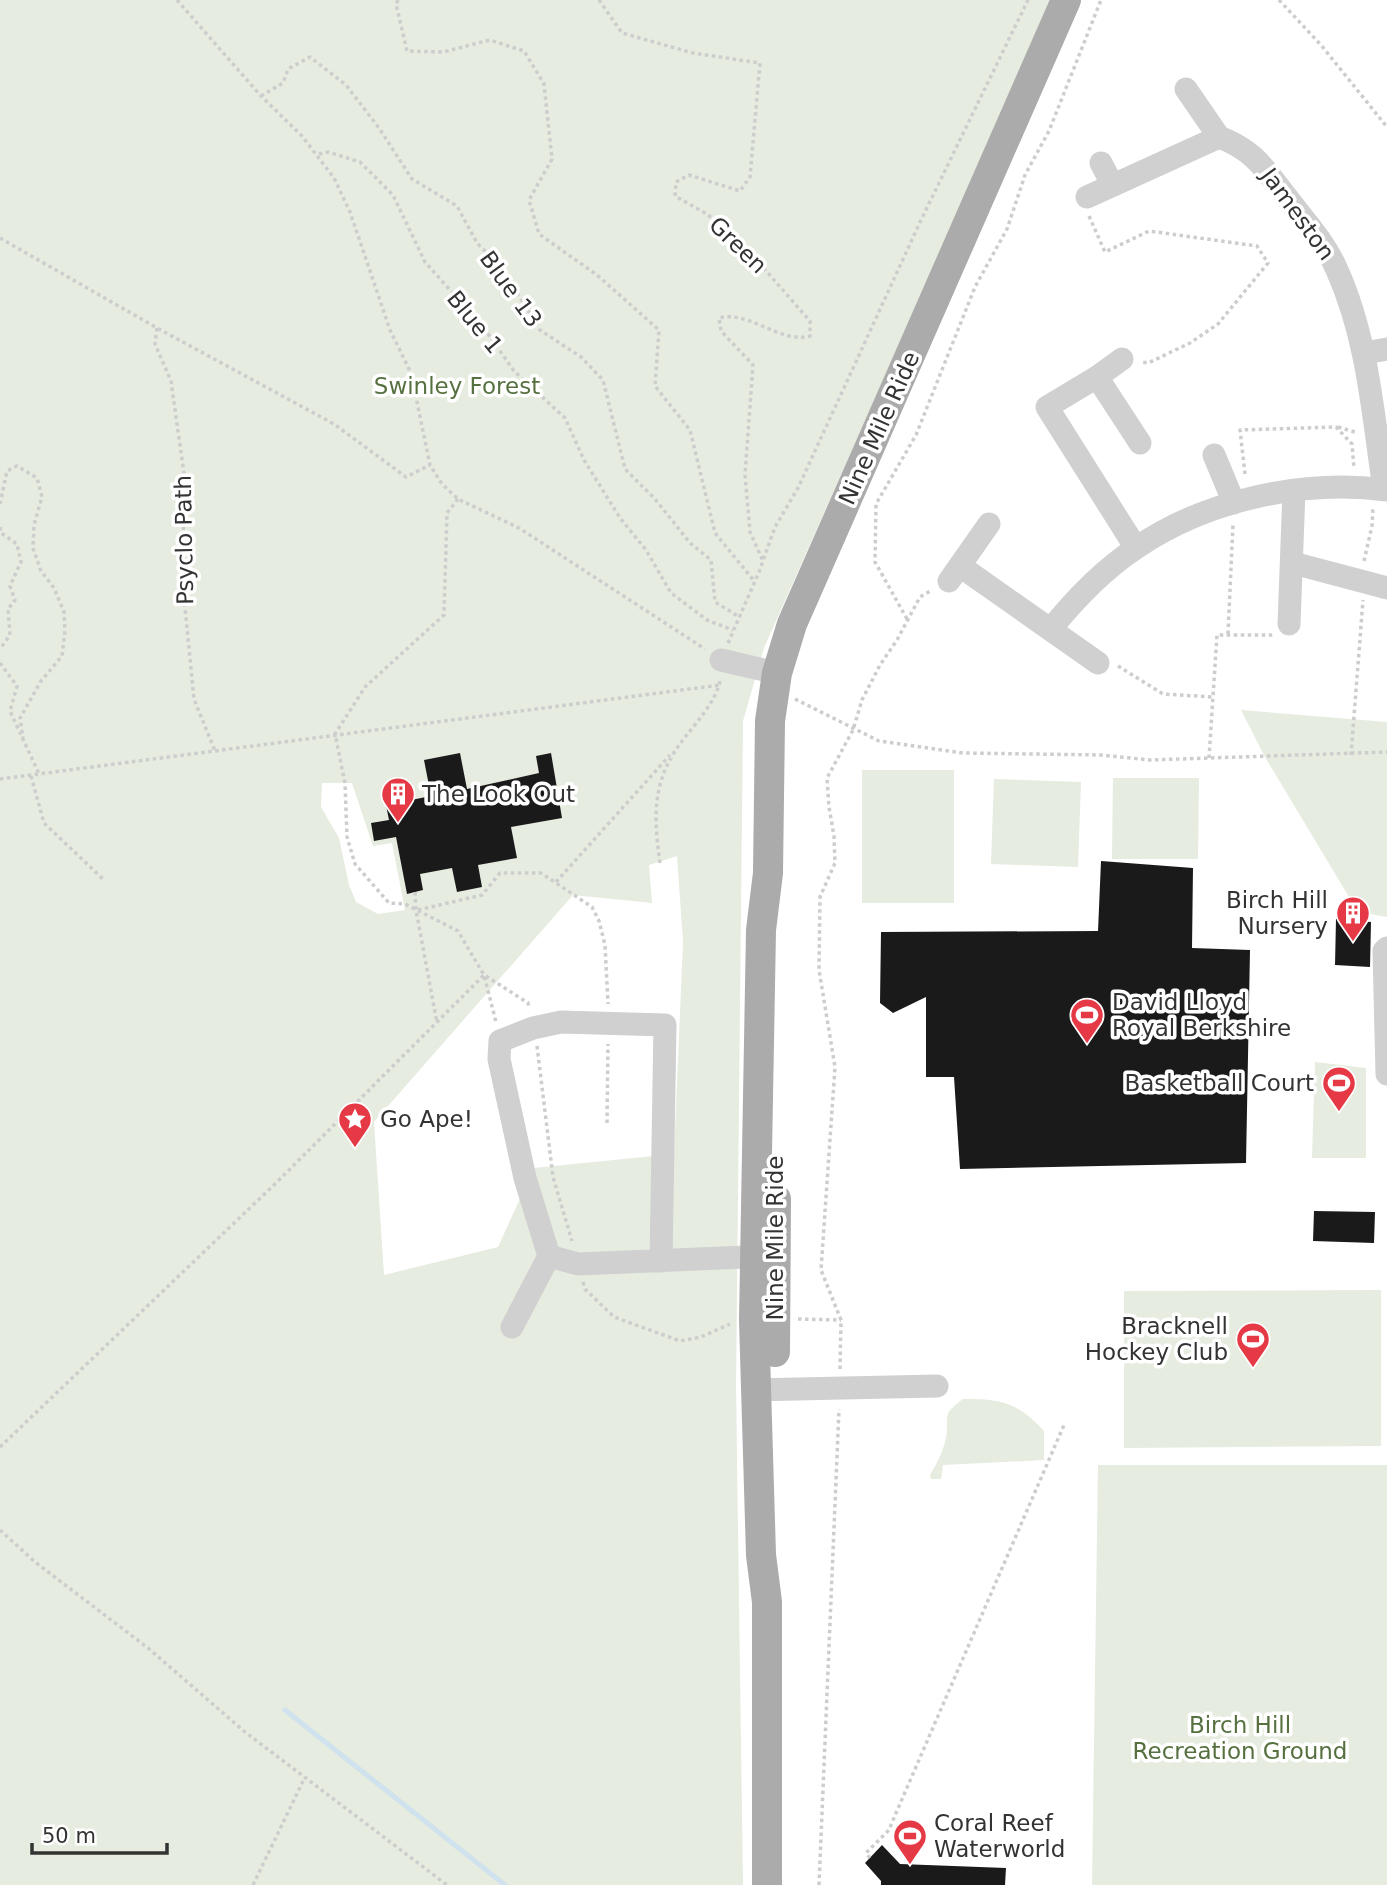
<svg xmlns="http://www.w3.org/2000/svg" width="1387" height="1885" font-family="'DejaVu Sans',sans-serif">
	<rect width="100%" height="100%" fill="#fff"/>
	<path fill="#e6ecdf" fill-rule="evenodd" d="M0,0H1052L764,648L743,721L736,1386L743,1885H0ZM322,783H352L373,846L392,843L405,910L378,914L356,902L349,885L339,838L321,807ZM677,856L683,942L674,1154L534,1168L498,1247L384,1275L374,1122L573,895L652,903L649,865Z
		M1241,710L1387,722V917L1358,912L1265,757Z
		M862,770H954V903H862Z
		M1113,778H1199L1198,859H1112Z
		M994,779L1081,782L1078,867L991,864Z
		M1315,1062L1366,1068V1158H1312Z
		M1381,1290V1446L1124,1448V1291Z
		M963,1399C1002,1399 1017,1402 1044,1431V1460L943,1465L941,1479H931L930,1475C937,1463 943,1452 946,1438C950,1415 940,1416 963,1399Z
		M1098,1465H1387V1885H1092Z"/>
	<g fill="none" stroke-linecap="round" stroke-linejoin="round">
		<path stroke="#cfe2ee" stroke-width="5" d="M285,1710L505,1885"/>
	</g>
	<path fill="#1a1a1a" d="M460,753L467,789L539,773L536,756L551,753L562,818L511,827L517,858L478,865L482,887L457,892L452,868L420,874L423,890L407,894L396,837L374,841L371,823L389,820L386,805L431,796L424,760Z
		M1101,861L1193,868L1192,948L1250,950L1246,1163L960,1169L954,1077H926V997L893,1013L880,1003L881,932L1098,931Z
		M1336,919L1371,922L1370,967L1335,965Z
		M1314,1211L1375,1212L1374,1243L1313,1241Z
		M882,1845L900,1864L1006,1868L1005,1885H881V1881L865,1863Z"/>
	<g fill="none" stroke-linecap="round" stroke-linejoin="round">
		<path stroke="#cdcdcd" stroke-width="3.5" stroke-dasharray="3.5 3.5" stroke-linecap="butt" d="M177,0L261,96L302,136L334,178L350,212L390,330L411,373L430,465L442,484L458,499L519,528L705,649
			M398,0L396,4L407,51L443,52L490,40L524,51L544,84L552,159L529,200L539,234L597,275L659,330L655,386L690,430L715,533L755,582
			M599,0L622,33L693,53L760,63L750,177L740,191L689,175L676,182L675,196L705,213L732,232L810,321V336C779,344 750,310 719,318L721,331L753,365L745,475L750,532L763,561
			M1279,0L1321,45L1387,127
			M261,96L283,83L288,69L310,57L346,85L379,128L412,179L457,206L477,243L501,267L540,330L581,357L603,380L625,469L655,499L690,543L711,560L715,602L738,616
			M319,154L328,152L360,162L393,195L425,262L484,328L514,371L565,418L584,460L620,518L646,550L671,593L707,620L733,630
			M1089,216L1105,252L1149,231L1257,246L1268,263L1218,324L1190,343L1148,363L1141,362
			M0,238L157,328L334,424L406,477L430,465
			M157,328L155,344L171,381L185,481L182,577L194,699L215,751
			M1338,427L1358,433
			M1245,474L1240,430L1336,427L1352,444L1354,469
			M458,499L447,513L444,615L365,687L335,734L345,783L347,837L355,864L389,903L405,904L458,931L484,975L496,1022
			M0,504L7,471L17,466L37,478L42,497L34,525L33,548L41,571L54,588L64,612L65,631L62,656L41,681L20,718L23,738
			M0,527L1,533L17,544L21,562L10,586L15,600L8,609L10,635L0,649
			M1364,561L1372,526L1373,507
			M907,619L875,562L876,504L916,435L975,287L1007,229L1025,175L1049,131L1101,0
			M1228,634L1233,524
			M728,643L759,572L775,527L798,488L921,220L1028,0
			M0,663L17,686L10,711L40,776
			M1118,666L1163,694L1213,697
			M795,699L879,741L963,753L1101,755L1150,760L1387,752
			M1351,755L1363,600
			M1209,758L1217,635H1273
			M31,776L44,823L104,880
			M0,779L720,685
			M660,863C653,813 652,778 686,736C698,721 716,700 720,681
			M556,882L670,755
			M415,892L416,910L437,1023
			M418,910L482,895L500,873H541L592,907L599,921L605,945L608,1004
			M486,976L528,1003L529,1008
			M537,1046L553,1177L572,1241
			M607,1123L608,1044
			M583,1282L585,1289L614,1317L680,1341L701,1337L730,1324
			M798,1319L841,1320
			M840,1369L841,1320L821,1270L835,1067L819,970L820,897L835,863L834,836L829,807L827,778L853,730L862,700L880,665L897,640L920,597L932,590
			M0,1447L277,1182L484,975
			M0,1530L35,1562L148,1648L245,1732L447,1885
			M870,1858L866,1853L889,1830L896,1813L1064,1425
			M253,1885L304,1779
			M819,1885L839,1409"/>
		<path stroke="#d0d0d0" stroke-width="23" d="M1186,89L1219,137
			M1101,163L1112,184
			M1087,197L1219,137C1256,151 1265,170 1289,200C1306,222 1326,244 1337,270C1368,339 1373,415 1384,489
			M1364,353L1387,349
			M1122,359L1097,377L1047,407L1136,548
			M1097,377L1140,443
			M1214,455L1234,503
			M1293,563L1387,588
			M960,566L1098,663
			M949,581L989,524
			M1289,624L1294,491
			M1051,629C1075,599 1103,570 1136,548C1206,500 1303,479 1387,490
			M721,660L777,673
			M1387,948L1384,951L1387,1074
			M661,1261L665,1025L561,1022L533,1028L500,1041L499,1059L525,1178L549,1256L578,1264L769,1256
			M512,1327L549,1256
			M756,1390L937,1386"/>
		<path stroke="#ababab" stroke-width="30" d="M775,1352L776,1199
			M767,1885V1602L761,1555L754,1320L761,930L768,873L770,721L777,673L792,624L1066,0"/>
	</g>
	<defs>
		<g id="building-pin" transform="scale(1.75)"><path d="M0 17L-7.5 6A9.5 9.5 0 1 1 7.5 6Z" fill="#e63946" stroke="#fff"/><path d="M-4-6H4V6H1V3H-1V6H-4ZM-2.5-4.3h1.7v1.8h-1.7ZM.8-4.3h1.7v1.8H.8ZM-2.5-1h1.7V.8h-1.7ZM.8-1h1.7V.8H.8Z" fill="#fff"/></g>
		<g id="stadium-pin" transform="scale(1.75)"><path d="M0 17L-7.5 6A9.5 9.5 0 1 1 7.5 6Z" fill="#e63946" stroke="#fff"/><path d="M0-5a6.5 5 0 1 0 0 10a6.5 5 0 1 0 0-10ZM-3.5-1.8h7v3.6h-7Z" fill="#fff"/></g>
		<g id="sight-pin" transform="scale(1.75)"><path d="M0 17L-7.5 6A9.5 9.5 0 1 1 7.5 6Z" fill="#e63946" stroke="#fff"/><path d="M0-6L1.8-2.2L6-1.7L2.9 1.2L3.7 5.4L0 3.3L-3.7 5.4L-2.9 1.2L-6-1.7L-1.8-2.2Z" fill="#fff"/></g>
	</defs>
	<g fill-rule="evenodd">
		<use href="#building-pin" x="398" y="794"/>
		<use href="#building-pin" x="1353" y="913"/>
		<use href="#stadium-pin" x="1087" y="1015"/>
		<use href="#stadium-pin" x="1339" y="1083"/>
		<use href="#sight-pin" x="355" y="1119"/>
		<use href="#stadium-pin" x="1253" y="1339"/>
		<use href="#stadium-pin" x="910" y="1836"/>
	</g>
	<g text-anchor="middle" dominant-baseline="central" stroke-width="7" stroke-linejoin="round" paint-order="stroke">
		<g font-size="23" fill="#333" stroke="#fff">
			<text transform="translate(1298 214) rotate(54)">Jameston</text>
			<text transform="translate(738 245) rotate(44)">Green</text>
			<text transform="translate(511 289) rotate(54)">Blue 13</text>
			<text transform="translate(475 322) rotate(51)">Blue 1</text>
			<text transform="translate(879 428) rotate(-66)">Nine Mile Ride</text>
			<text transform="translate(184 540) rotate(-91)">Psyclo Path</text>
			<text transform="translate(775 1238) rotate(-90)">Nine Mile Ride</text>
		</g>
		<g font-size="23" fill="#56703f" stroke="#fff">
			<text x="457" y="386">Swinley Forest</text>
			<text x="1240" y="1725">Birch Hill<tspan x="1240" dy="26">Recreation Ground</tspan></text>
		</g>
		<g font-size="23" fill="#333" stroke="#fff" text-anchor="start">
			<text x="422" y="794">The Look Out</text>
			<text x="1328" y="900" text-anchor="end">Birch Hill<tspan x="1328" dy="26">Nursery</tspan></text>
			<text x="1112" y="1002">David Lloyd<tspan x="1112" dy="26">Royal Berkshire</tspan></text>
			<text x="1314" y="1083" text-anchor="end">Basketball Court</text>
			<text x="380" y="1119">Go Ape!</text>
			<text x="1228" y="1326" text-anchor="end">Bracknell<tspan x="1228" dy="26">Hockey Club</tspan></text>
			<text x="934" y="1823">Coral Reef<tspan x="934" dy="26">Waterworld</tspan></text>
		</g>
	</g>
	<path d="M32 1843v10h135v-10" fill="none" stroke="#333333" stroke-width="3.5"/>
	<text x="42" y="1843" font-size="21" fill="#333333" stroke="#ffffff" stroke-width="5" paint-order="stroke">50 m</text>
</svg>
